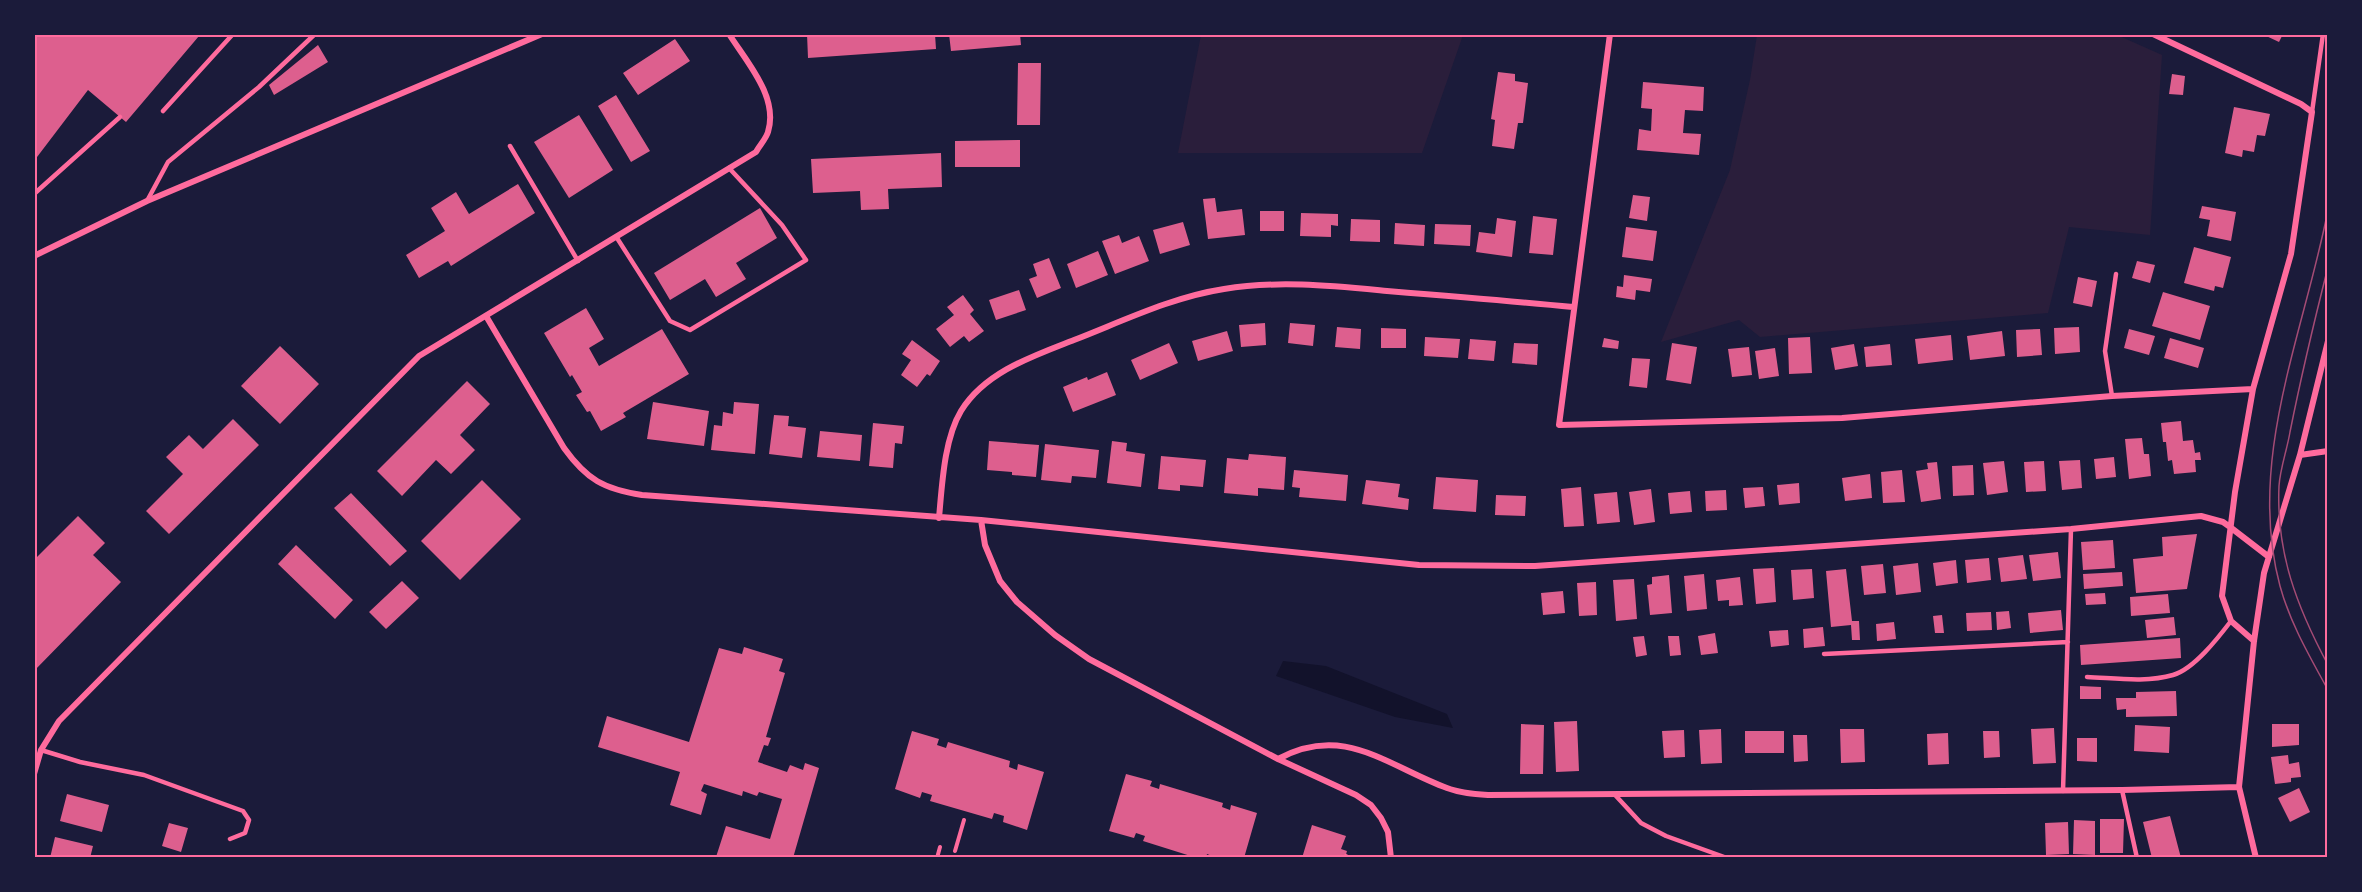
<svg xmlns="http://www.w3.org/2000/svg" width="2362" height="892" font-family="'IBM Plex Sans',sans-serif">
	<rect width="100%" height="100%" fill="#1b1b3a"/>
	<path fill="#2a1e3b" d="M1201,35V34L1463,35L1422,153H1178Z
		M2117,35L2162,55L2150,235L2069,227L2048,313L1760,337L1739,320L1661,342L1730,170L1750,80L1757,35Z"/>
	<path fill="#12122b" d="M1283,661L1326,666L1447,714L1453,728L1395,717L1276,676Z"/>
	<path fill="#dd5f8e" d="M34,34H198L199,36L126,122L88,90L34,161Z
		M807,34H935L936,49L808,58Z
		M949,34H1020L1021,45L951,51Z
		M2262,34H2283L2279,42Z
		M675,39L690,61L638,95L623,73Z
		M318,45L328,62L274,95L269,85Z
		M1018,63H1041L1040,125H1017Z
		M1498,72L1515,74V81L1528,83L1523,123H1518L1514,149L1492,146L1495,120L1491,119Z
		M2172,74L2185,76L2183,95L2169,94Z
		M1643,82L1704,87L1703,111L1685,110L1683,133L1701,134L1699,155L1637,150L1639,129L1651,131L1652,109L1641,108Z
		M616,95L650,151L631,162L598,106Z
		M2234,107L2270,114L2265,136L2257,135L2254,152L2243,150L2242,157L2225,153Z
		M579,115L613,170L569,198L534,142Z
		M1020,140V167H955V141Z
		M941,153L942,187L888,189L889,209L861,210L860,191L813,193L811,159Z
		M518,184L535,213L451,266L448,261L419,278L406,255L445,231L431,208L456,192L469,214Z
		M1633,195L1650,197L1647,221L1629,218Z
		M1215,198L1217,212L1242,209L1245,235L1208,239L1203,199Z
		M2202,206L2236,212L2231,241L2207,236L2210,220L2199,218Z
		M760,208L777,238L736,263L746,279L716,297L705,279L670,300L654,273Z
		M1260,211H1284V231H1260Z
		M1301,213L1338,214V226L1331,225V237L1300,236Z
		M1533,216L1557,219L1553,255L1529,253Z
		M1497,218L1516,221L1512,257L1476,252L1479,232L1495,234Z
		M1351,219L1380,220V242L1350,241Z
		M1183,222L1190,245L1160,254L1153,230Z
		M1395,223L1425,225L1424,246L1394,244Z
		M1435,224L1471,225L1470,246L1434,244Z
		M1626,227L1657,231L1653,261L1622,257Z
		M1119,235L1122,243L1139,236L1149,261L1115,274L1102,241Z
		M2194,247L2231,257L2223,288L2215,286L2214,291L2184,283Z
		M1098,251L1108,275L1076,288L1067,264Z
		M1049,258L1061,288L1037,298L1029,279L1037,276L1033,264Z
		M2137,261L2155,265L2150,283L2132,278Z
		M1624,275L1652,279L1650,292L1636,290L1635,300L1616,297L1617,286L1623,287Z
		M2078,277L2097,281L2092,307L2073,303Z
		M1019,290L1026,310L996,320L989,300Z
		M2163,292L2210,306L2200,340L2152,326Z
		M963,295L974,310L970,314L984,331L969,342L964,336L950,347L936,329L954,315L947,307Z
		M586,308L604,339L589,348L599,366L662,329L689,374L623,413L626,417L601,431L590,411L587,412L576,395L582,392L572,375L570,377L544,333Z
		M1265,323L1266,345L1241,347L1239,325Z
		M1290,323L1315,325L1313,346L1288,343Z
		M1337,327L1361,329L1360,349L1335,347Z
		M2079,327L2080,352L2055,354L2054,328Z
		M1381,328L1406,329V348H1381Z
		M2040,329L2042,355L2017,357L2016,330Z
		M2129,329L2155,336L2149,355L2124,348Z
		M1227,331L1233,351L1198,361L1192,341Z
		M2002,331L2005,356L1970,360L1967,336Z
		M1951,335L1953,360L1918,364L1915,339Z
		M1425,337L1460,339L1458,358L1424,356Z
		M1810,337L1812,373L1789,374L1788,338Z
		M1604,338L1619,341L1618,349L1602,347Z
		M2170,338L2204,348L2198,368L2164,358Z
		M1470,339L1496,341L1494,361L1468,359Z
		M912,340L940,361L930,376L927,374L917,387L901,375L911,360L902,354Z
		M1169,343L1178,363L1140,380L1131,360Z
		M1514,343L1538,344L1537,365L1512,363Z
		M1672,343L1697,347L1691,384L1666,380Z
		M1854,344L1858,366L1835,370L1831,348Z
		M1890,344L1892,365L1866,367L1864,347Z
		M280,346L319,384L280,424L241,386Z
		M1749,347L1752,375L1732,377L1728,349Z
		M1775,348L1779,376L1759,379L1755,351Z
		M1632,358L1650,359L1647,388L1629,386Z
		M1107,372L1116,395L1073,412L1063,387L1087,377L1088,380Z
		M467,381L490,404L460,435L475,450L451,474L436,460L402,496L377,471Z
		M653,402L709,411L704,446L647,439Z
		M734,402L759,404L755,454L711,450L714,425L722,426L723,412L733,414Z
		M774,415L789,416L788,426L806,428L802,458L769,454Z
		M233,419L259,445L169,534L146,511L183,474L166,457L189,435L203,449Z
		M2181,421L2183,441L2193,440L2195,453L2200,452L2201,460H2195L2196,472L2174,474L2172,460L2168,461L2166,442H2163L2161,423Z
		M873,423L904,426L902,444L895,443L893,468L869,466Z
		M820,431L862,435L860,461L817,457Z
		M2142,438L2144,454H2149L2151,476L2129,479L2125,439Z
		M989,441L1039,445L1036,477L1012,475V472L987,470Z
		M1112,441L1127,443L1126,451L1145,454L1141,487L1107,483Z
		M1045,444L1099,450L1096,478L1072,476L1071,483L1041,480Z
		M1249,454L1286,457L1284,490L1258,488V496L1224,493L1227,458L1248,460Z
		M1161,456L1206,460L1203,487L1180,485V491L1158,489Z
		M2114,457L2116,477L2096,479L2094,459Z
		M2080,460L2082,488L2062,490L2059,461Z
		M2004,461L2008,492L1987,495L1983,463Z
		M2044,461L2046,491L2026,492L2024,462Z
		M1937,462L1941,499L1921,502L1916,471L1928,469L1927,463Z
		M1973,465L1974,495L1953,496L1952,466Z
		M1294,470L1348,475L1346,501L1299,497L1300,488L1292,487Z
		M1902,470L1905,502L1883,503L1881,472Z
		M1870,474L1872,498L1845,501L1842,478Z
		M1436,477L1478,480L1476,512L1433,509Z
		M482,480L521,519L460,580L421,541Z
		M1366,480L1400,484L1398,497L1409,499L1408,510L1362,504Z
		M1799,483L1800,503L1779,505L1777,485Z
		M1581,487L1584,526L1564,527L1561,489Z
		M1763,487L1765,506L1745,508L1743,488Z
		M1651,489L1655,522L1634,525L1629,492Z
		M1726,490L1727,510L1706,511L1705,491Z
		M1690,491L1692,512L1670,514L1668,493Z
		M1617,492L1620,522L1597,524L1594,494Z
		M351,493L407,551L390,566L334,508Z
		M1496,495L1526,496L1525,516L1495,515Z
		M78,516L105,543L93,555L121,582L34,671V560Z
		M2197,534L2187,589L2136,593L2133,559L2163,556L2162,537Z
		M2113,540L2115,568L2083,570L2081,542Z
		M296,545L353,600L335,619L278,564Z
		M2058,552L2061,578L2033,581L2029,555Z
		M2023,555L2027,579L2001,582L1998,558Z
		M1989,558L1991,580L1967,583L1965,560Z
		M1956,560L1958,583L1936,586L1933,563Z
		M1918,563L1921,592L1896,595L1893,566Z
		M1883,564L1886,593L1864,595L1861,566Z
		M1774,568L1776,602L1756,604L1753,569Z
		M1812,569L1814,598L1793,600L1791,570Z
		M1846,569L1852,621H1859L1860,640H1852L1851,625L1831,627L1826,571Z
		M2122,572L2123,586L2084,589L2083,574Z
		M1704,574L1707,609L1687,611L1684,576Z
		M1669,575L1672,613L1650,615L1647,585L1652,584V577Z
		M1740,577L1743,605L1729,606V600L1718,601L1716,580Z
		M1634,579L1637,619L1616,621L1613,580Z
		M402,581L419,598L386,629L369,612Z
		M1596,582L1597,615L1579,616L1577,583Z
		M1563,591L1565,613L1543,615L1541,593Z
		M2105,593L2106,604L2086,605L2085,594Z
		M2168,594L2170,613L2131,616L2130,597Z
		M2061,610L2063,630L2030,633L2028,613Z
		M2009,611L2011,628L1997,630L1996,612Z
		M1991,612L1992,630L1967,631L1966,613Z
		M1942,615L1944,633H1935L1933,616Z
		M2174,617L2176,635L2147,638L2145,620Z
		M1894,622L1896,639L1877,641L1876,624Z
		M1823,627L1825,646L1804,648L1803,629Z
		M1788,630L1789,645L1771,647L1769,631Z
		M1715,633L1718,653L1701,655L1698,636Z
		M1644,636L1647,655L1636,657L1633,637Z
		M1668,636H1679L1681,655L1670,656Z
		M2180,638L2181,658L2081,665L2080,645Z
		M744,647L783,659L779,671L785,673L766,737L771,738L768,746L764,745L758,762L787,772L790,765L803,770L805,763L819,768L793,858L716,857L726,826L770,839L782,799L759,792L757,796L743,791L742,796L704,784L701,791L707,794L701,815L670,805L680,772L598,747L607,716L689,742L719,648L742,654Z
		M2080,686L2101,687V699H2080Z
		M2176,691L2177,716L2126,717V709L2117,710L2116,698H2136V692Z
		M1577,721L1579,771L1556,772L1554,722Z
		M1521,724L1544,725L1543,774H1520Z
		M2272,724H2299V745L2272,747Z
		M2135,725L2170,727L2169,753L2134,751Z
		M2054,728L2056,763L2033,764L2031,729Z
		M1721,729L1722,763L1701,764L1699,730Z
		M1840,729H1864L1865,762L1841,763Z
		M1684,730L1685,757L1664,758L1662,731Z
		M912,731L939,739L937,745L946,748L948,742L1010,761L1009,767L1017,770L1018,764L1044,772L1027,830L1003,822L1004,816L994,813L992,819L930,801L932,795L922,792L920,798L895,789Z
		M1745,731H1784V753H1745Z
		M1983,731H1999L2000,757L1984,758Z
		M1948,733L1949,764L1928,765L1927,734Z
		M1793,735H1807L1808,761L1794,762Z
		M2077,738H2097V762L2077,761Z
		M2288,755L2289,764L2299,762L2301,777L2291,778V782L2275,784L2271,757Z
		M1126,774L1152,781L1150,786L1159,789L1160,784L1223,803L1222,807L1230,810L1231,805L1257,813L1244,858H1217L1207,854L1206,858H1197L1143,841L1145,836L1136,833L1134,838L1109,831Z
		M2299,788L2310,812L2290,822L2278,798Z
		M67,794L109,805L102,832L60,821Z
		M2170,816L2181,858H2152L2143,822Z
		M2100,819H2124L2123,853H2100Z
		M2074,820L2095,821V855L2073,854Z
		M2068,822L2069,854L2046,855L2045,823Z
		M169,823L188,828L181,852L162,846Z
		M1312,825L1346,836L1341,849L1347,851L1345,858H1302Z
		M55,837L93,846L90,858H50Z"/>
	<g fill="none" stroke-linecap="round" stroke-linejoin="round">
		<path stroke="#ff6b9d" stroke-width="4" d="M955,851L964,820
			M1346,856L1348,858
			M937,858L940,847"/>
		<path stroke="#ff6b9d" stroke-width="4.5" d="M163,111L233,34
			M2312,112L2323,34
			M510,146L578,261
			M34,194L120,117
			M147,201L168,162L259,87L315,34
			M617,238L670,321L690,330L806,260L782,225L729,168
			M2112,396L2105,351L2116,274
			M1824,654L2068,642
			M2087,677C2114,678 2146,683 2173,675C2194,669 2218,638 2231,621
			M41,750L80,762L144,775L243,811L249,820L245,833L230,839
			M2122,790L2137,858
			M2063,791L2071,529
			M1616,796L1641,823L1666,836L1727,858"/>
		<path stroke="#ff6b9d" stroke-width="6" d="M1610,34L1559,425L1842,418L2112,396L2253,389
			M2153,34L2301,104L2312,112L2291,254L2253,389L2235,492L2222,596L2231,621L2254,641
			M34,256L147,201L542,34
			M486,316L564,448C587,480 604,489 642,495L981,520L1419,565L1535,566L2071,529L2201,516L2223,522L2230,527L2269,557
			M2300,455L2328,451
			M939,518C942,486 944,439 961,411C985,372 1033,356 1074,340C1123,321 1172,297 1224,289C1278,280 1334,286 1387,291C1449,296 1511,301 1573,307
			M981,520L985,545L1000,581L1017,602L1055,635L1089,659L1278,759L1356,795L1371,805L1381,818L1388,832L1391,858
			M1278,759C1344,723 1387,766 1447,788C1460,793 1474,794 1488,795L2122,790L2239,787
			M34,774L41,750L59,721L419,356L756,152C759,146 766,139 768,132C779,97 746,61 729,34
			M2256,858L2239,787L2254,641L2264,573L2300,455L2328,341"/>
		<path stroke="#a44b75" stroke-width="1.5" d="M2328,210C2304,333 2246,460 2280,586C2290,623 2310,657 2328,690
			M2328,267C2314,322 2301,377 2290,432C2287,450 2280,469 2279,486C2276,553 2297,607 2328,665"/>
	</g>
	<rect width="2362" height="892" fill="none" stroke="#1b1b3a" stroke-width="72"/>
	<rect x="36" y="36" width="2290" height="820" fill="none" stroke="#ff6b9d" stroke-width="2"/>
</svg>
